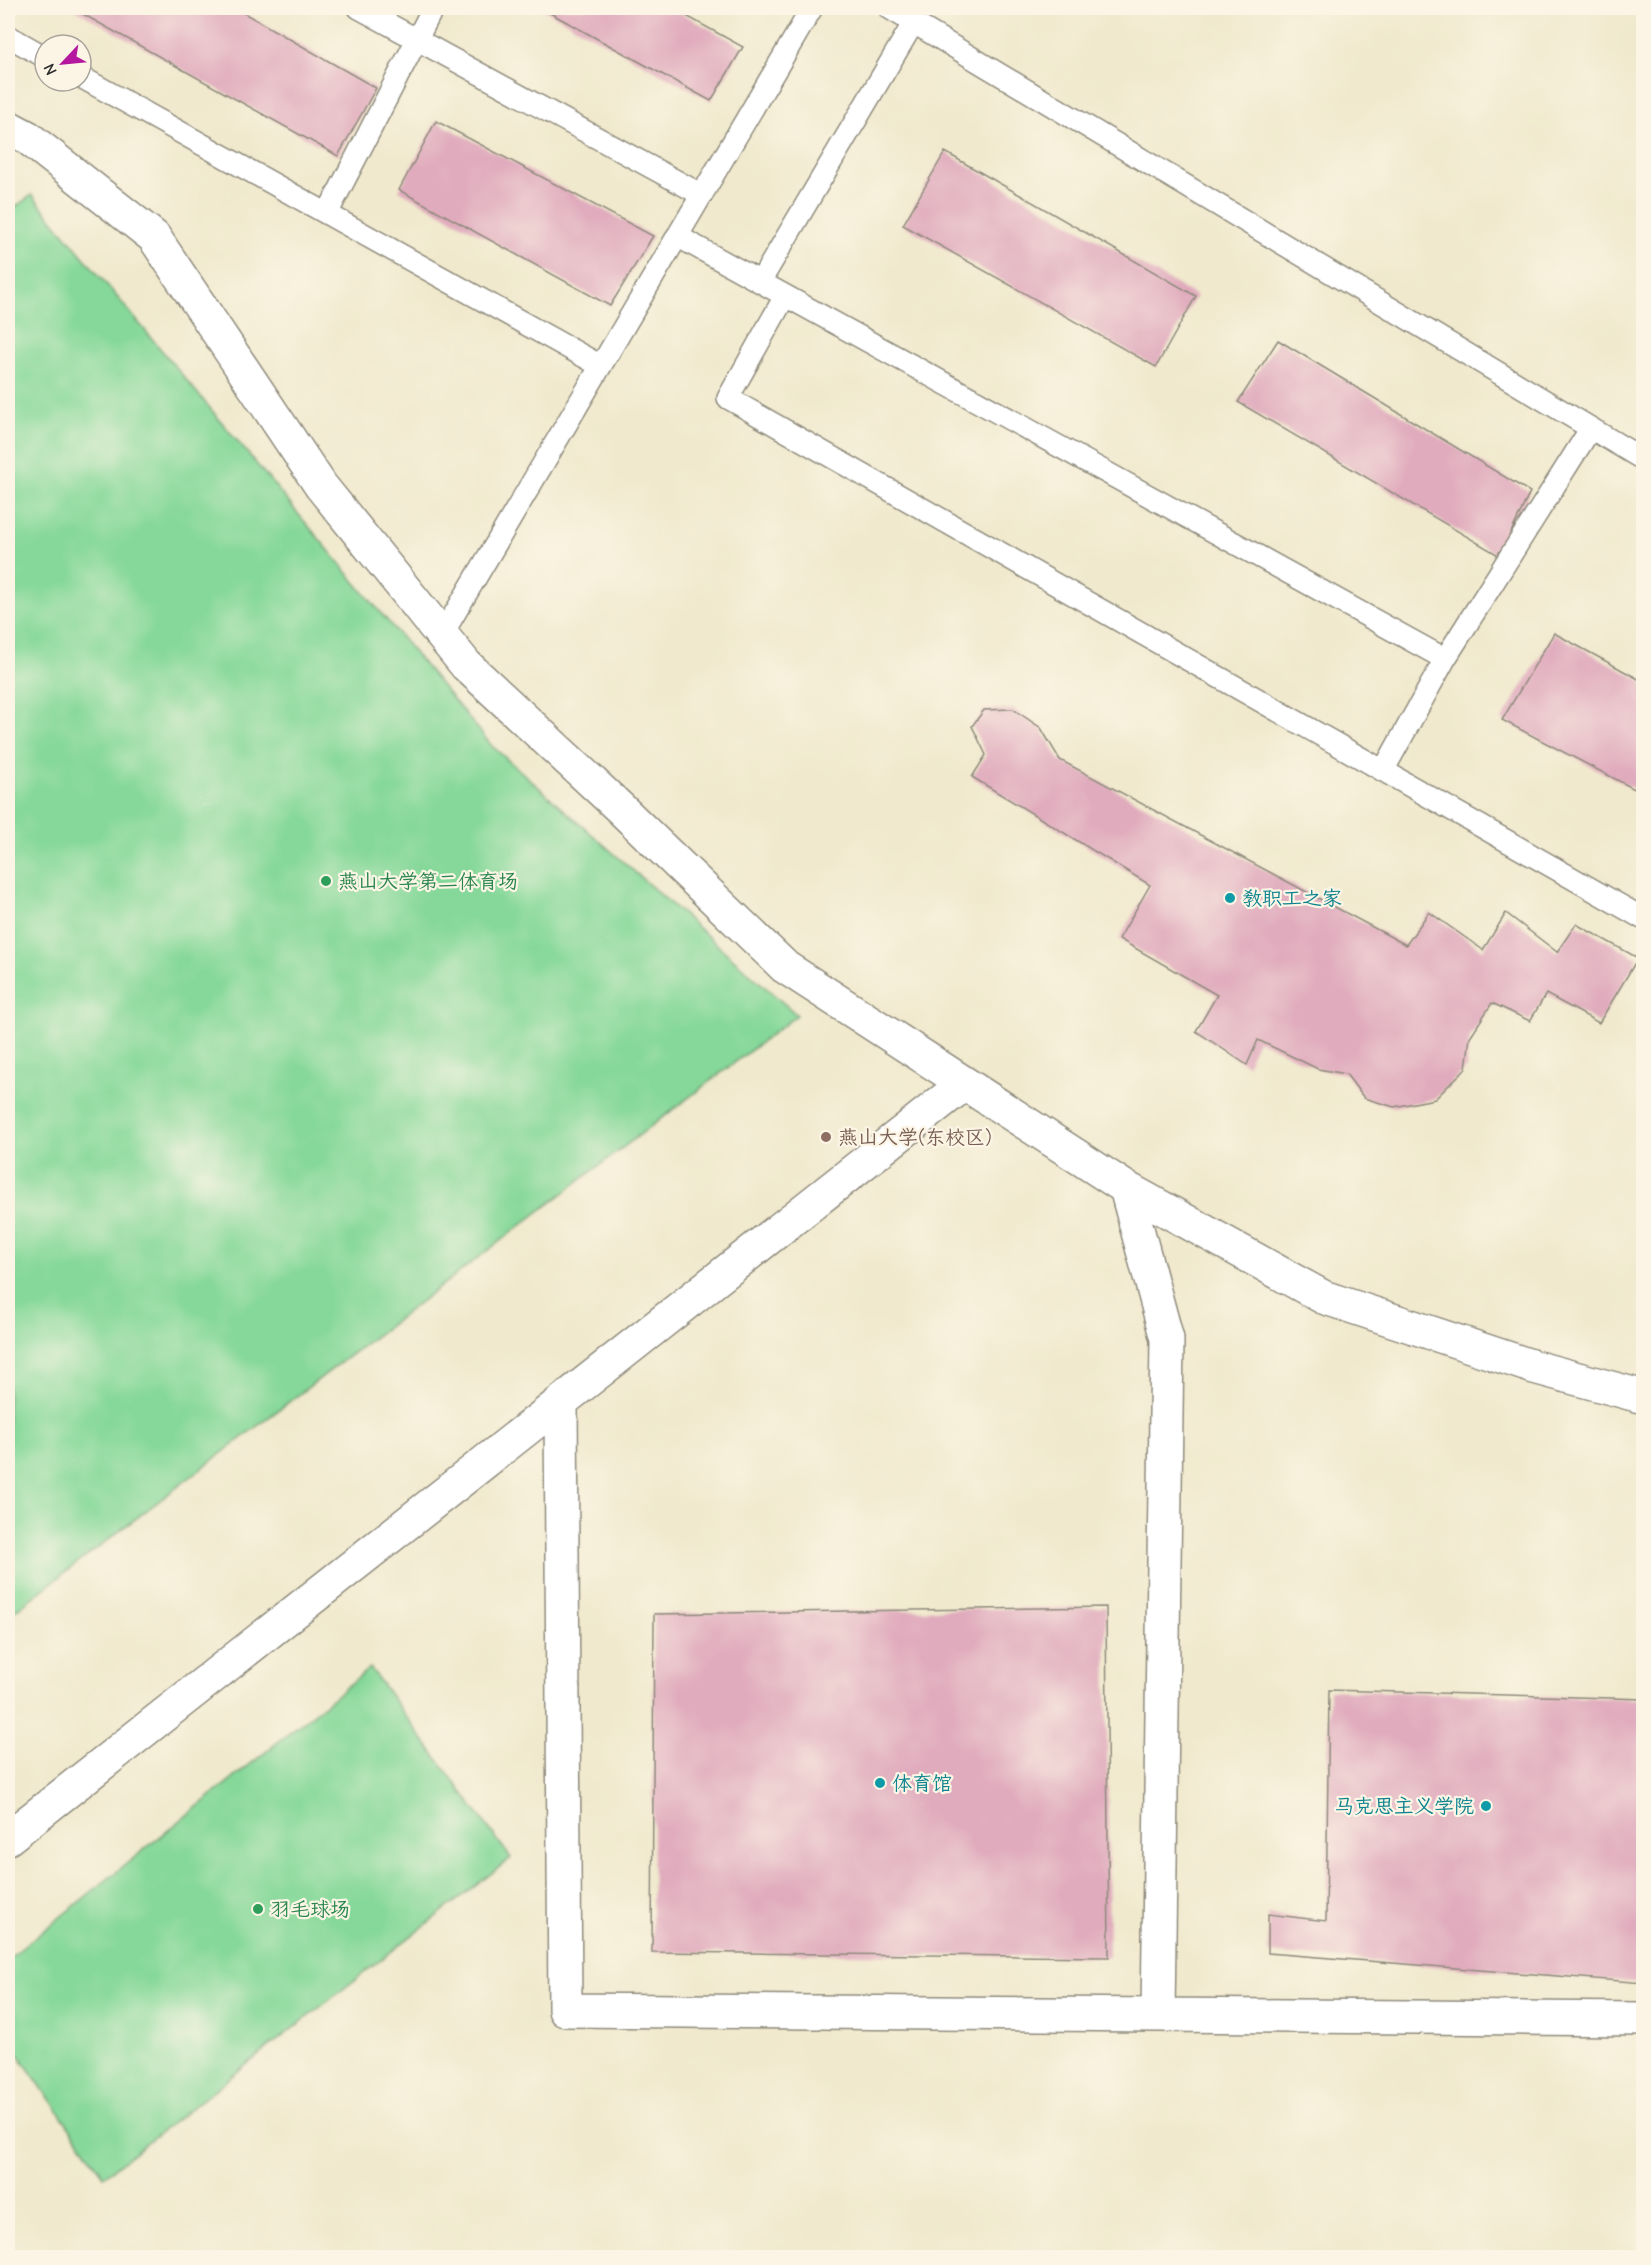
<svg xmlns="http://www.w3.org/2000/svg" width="1651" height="2265" font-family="'Comic Neue','LXGW WenKai TC',sans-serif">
	<rect width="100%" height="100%" fill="#fcf5e5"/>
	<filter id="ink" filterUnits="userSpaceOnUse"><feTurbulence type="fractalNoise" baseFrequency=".0167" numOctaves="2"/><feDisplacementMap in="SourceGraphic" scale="12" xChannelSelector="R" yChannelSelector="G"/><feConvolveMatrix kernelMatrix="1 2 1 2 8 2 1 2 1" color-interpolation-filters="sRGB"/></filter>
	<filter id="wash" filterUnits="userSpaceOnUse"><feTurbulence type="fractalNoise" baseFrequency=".008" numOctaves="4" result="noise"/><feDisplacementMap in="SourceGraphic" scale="24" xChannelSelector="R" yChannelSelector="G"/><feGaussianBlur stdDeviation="1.35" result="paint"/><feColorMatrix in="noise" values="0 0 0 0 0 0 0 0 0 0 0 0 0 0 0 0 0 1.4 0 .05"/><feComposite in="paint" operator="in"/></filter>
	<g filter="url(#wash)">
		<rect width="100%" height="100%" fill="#f0e9cd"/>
		<path fill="#85d899" stroke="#588262" stroke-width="1.5" d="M32,195L492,746L797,1015L8,1616V212Z
			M370,1668L511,1858L104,2176L8,2040V1959Z"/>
		<g id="blocks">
			<path fill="#e0abbd" d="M72,8H235L376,88L338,156Z
				M541,8H672L743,47L711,101Z
				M436,121L653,236L610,306L399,190Z
				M945,152L1196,296L1156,367L903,225Z
				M1278,340L1530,492L1500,556L1238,402Z
				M1554,633L1644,682V794L1502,720Z
				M1013,709L1041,728L1060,760L1406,945L1429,912L1483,950L1506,913L1557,952L1576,924L1638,958L1599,1023L1546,994L1530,1021L1492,1003L1470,1037L1466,1068L1435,1099L1394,1107L1364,1098L1346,1074L1318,1069L1258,1040L1247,1065L1196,1031L1217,995L1119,939L1150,885L972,777L986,755L972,726L984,710Z
				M1106,1607L1109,1957L652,1952L654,1614Z
				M1329,1690L1644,1699V1983L1268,1953V1914L1326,1921Z"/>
		</g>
	</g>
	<g filter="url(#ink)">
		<use href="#blocks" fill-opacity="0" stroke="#8e8a7c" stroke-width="1.5"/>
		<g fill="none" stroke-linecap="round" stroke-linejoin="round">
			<g stroke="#8e8a7c" stroke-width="24">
				<path id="service" d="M359,8L702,195
					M889,8L1644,460
					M8,36L45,57
					M81,77L601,366
					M327,214L433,8
					M677,236L1445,659L1383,771
					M760,282L914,22
					M785,296L728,398L1644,919
					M442,635L812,8
					M1445,659L1591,428"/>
			</g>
			<g stroke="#8e8a7c" stroke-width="36">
				<path id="minor" d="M8,127L27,137L154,237L321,486L466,665L620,808L785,967L1126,1188L1323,1297L1534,1367L1644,1397
					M1126,1188L1167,1339L1158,2015
					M561,1402L565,2010L1644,2019
					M8,1838L964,1084"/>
			</g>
			<use href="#service" stroke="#fff" stroke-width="21"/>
			<use href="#minor" stroke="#fff" stroke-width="33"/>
		</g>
	</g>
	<g fill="#2e9e5b" stroke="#fcf5e5" stroke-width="2">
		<circle cx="326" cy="881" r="6"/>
		<circle cx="258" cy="1909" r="6"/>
	</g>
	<g fill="#0f9aa8" stroke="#fcf5e5" stroke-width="2">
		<circle cx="1230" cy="898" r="6"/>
		<circle cx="880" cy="1783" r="6"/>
		<circle cx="1486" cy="1806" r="6"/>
	</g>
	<circle fill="#8d6e63" stroke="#fcf5e5" stroke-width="2" cx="826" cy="1137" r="6"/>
	<g text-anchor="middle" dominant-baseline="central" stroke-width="4.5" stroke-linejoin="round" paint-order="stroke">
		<g font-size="20" fill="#27864d" stroke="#fcf5e5" text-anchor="start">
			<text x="338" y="881">燕山大学第二体育场</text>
			<text x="270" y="1909">羽毛球场</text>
		</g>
		<g font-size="20" fill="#0d838f" stroke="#fcf5e5" text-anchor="start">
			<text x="1242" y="898">教职工之家</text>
			<text x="892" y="1783">体育馆</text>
			<text x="1474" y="1806" text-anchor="end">马克思主义学院</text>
		</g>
		<g font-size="20" fill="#785e54" stroke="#fcf5e5" text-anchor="start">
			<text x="838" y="1137">燕山大学(东校区)</text>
		</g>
	</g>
	<rect width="1651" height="2265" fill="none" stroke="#fcf5e5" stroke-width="30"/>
	<g transform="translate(63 63) rotate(244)"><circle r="28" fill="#fcf5e5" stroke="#a8a49b" stroke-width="1.5"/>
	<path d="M0-4.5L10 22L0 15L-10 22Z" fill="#b5179e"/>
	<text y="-9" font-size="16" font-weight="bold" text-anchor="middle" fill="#2b2b2b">N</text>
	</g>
</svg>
